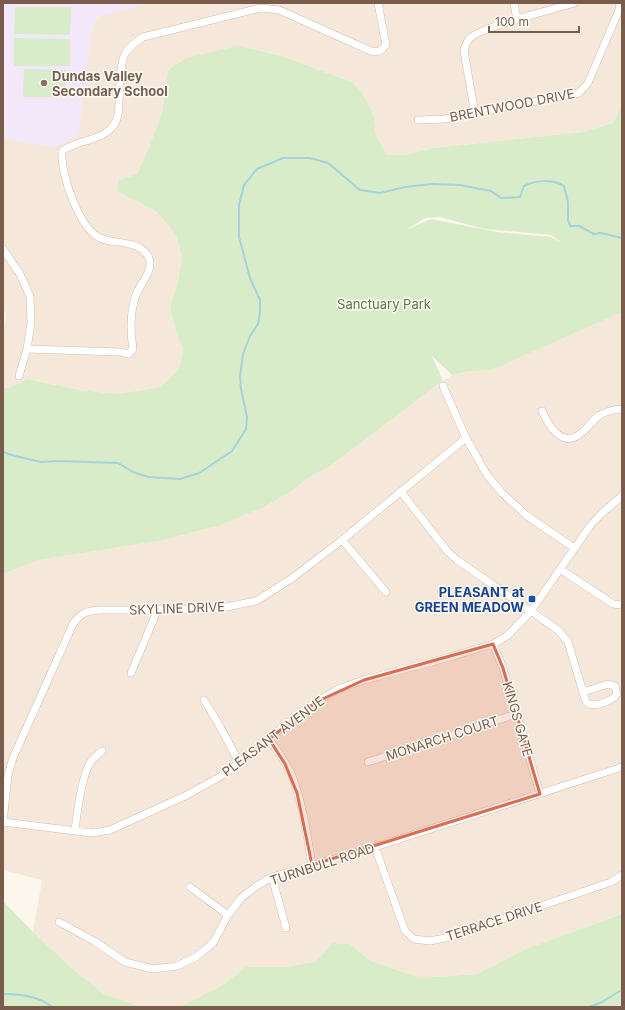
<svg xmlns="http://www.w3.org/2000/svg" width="625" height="1010" font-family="Inter,sans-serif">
	<rect width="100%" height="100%" fill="#fdf6ec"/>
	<path fill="#f5e8da" d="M151,3H622V105L613,123L583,132L434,148L405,155H387L376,136L374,116L361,91L352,82L281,56L168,69L162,113L148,150L137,174L119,180L117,191L157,212L177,236L182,258L177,286L170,306L177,335L183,348L179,369L161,387L117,394L80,390L27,379L10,388H3V325L5,324L6,313L3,309V139L55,147L92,30L98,16Z
		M622,312V914L526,949L477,974L420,978L371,961L350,944L333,943L315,962L286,967H246L221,986L184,1005L168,1007H141L104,994L75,971L33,932L42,880L3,870V574L38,560L159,541L218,526L262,508L290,492L305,480L334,463L437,384L452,375L464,372L492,370Z"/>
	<path fill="#f3e8fa" d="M3,3H151L98,17L92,30L78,136L55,147L3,139Z"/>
	<path fill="#d8ecc9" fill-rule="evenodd" d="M15,7H71L70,35L14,34Z
		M14,38L70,39V66H14Z
		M237,46L281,56L352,82L361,91L367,102L374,116L376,136L387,155H405L434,148L583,132L613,123L622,105V312L492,370L464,372L452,375L431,355L443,380L334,463L305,480L290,492L262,508L218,526L159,541L38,560L3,574V388H10L27,379L80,390L117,394L161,387L179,369L183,348L177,335L170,306L177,286L182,258L177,236L157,212L117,191L119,180L137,174L148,150L162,113L168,70L187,58ZM439,217L485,229L551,235L562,243L551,237L497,232L431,219L406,230L425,218Z
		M24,69L66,70V97H23Z
		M3,901L33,932L75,971L104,994L141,1007H3Z
		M622,914V1007H168L184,1005L221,986L246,967H286L315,962L333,943L350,944L371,961L420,978L477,974L526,949Z"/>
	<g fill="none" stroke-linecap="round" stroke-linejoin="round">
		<path stroke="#a5d3da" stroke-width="2" d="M3,452L15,456L41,462L58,461L118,463L133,472L148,477L180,479L199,473L232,451L246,429L247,417L241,389L240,377L243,354L250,336L258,324L260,312V300L250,278L239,237V205L244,185L257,169L283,158H310L328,163L360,190L380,193L405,187L432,184L460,185L491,191L501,198L520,197L524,186C536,180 552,179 564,186L568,202V220L570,226H579L594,234L601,233L622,238
			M3,994C20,994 39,996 52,1007
			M589,1007L600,1003L622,990"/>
		<g stroke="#d1beb0" stroke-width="8">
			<path id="minor" d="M514,3L517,20
				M475,114L464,51C465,46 466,43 469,39C479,27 555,9 574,3
				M418,120L445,119L579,93L588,83L619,10L620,3
				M3,249L20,274L30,296L31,323L27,349L19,376
				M27,349L120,352L129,354L133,349C130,331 130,312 136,295C140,284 154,270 149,258C140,239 116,245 100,238C79,228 60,173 62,151C78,139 104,142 115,123C119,117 119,109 119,102C120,88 119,66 125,54C129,47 137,41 143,37L261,8L279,10L373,52L380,51L386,45L378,3
				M443,386L466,438L487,475L502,493L526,515L574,548
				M542,411C548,424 560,446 577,436C586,431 591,422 598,416C604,412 615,409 622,409
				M401,492L448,552L457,560L558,630L568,642L583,692L608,684L615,686L617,694C613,700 597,707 589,704C585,702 584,696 583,692
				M342,540L386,592
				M560,569L613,604L622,605
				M493,644L503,668L540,794
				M131,673L158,609
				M204,700L218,723L239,762
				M269,739C277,751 287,763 292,776C303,804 307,835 312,865
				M368,762L516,714
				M3,822L92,833L110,830L187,795L225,774L300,713L316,702L338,689L364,680L450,657L493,644L507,636L531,611L590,526L602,513L622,496
				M3,822L8,775L13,758L73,624C82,612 86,611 100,610L217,609L256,601L291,579L342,540L466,438
				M75,830C77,813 82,772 92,760C95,757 99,754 102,751
				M375,847L405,931L414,939L430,941L450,937L611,882L622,875
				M272,877L286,928
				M190,887L228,915
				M59,922L94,941L125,962L153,969L177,966L196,957L213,943L228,915L241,898L255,887L272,877L375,847L622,767"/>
		</g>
		<use href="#minor" stroke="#fff" stroke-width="7"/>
	</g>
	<path fill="#dc6d51" fill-opacity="0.2" stroke="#dc6d51" stroke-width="3" stroke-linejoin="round" d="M493,644L503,668L540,794L312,865L297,793L285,764L269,739L316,702L364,680Z"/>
	<circle fill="#8d6e63" stroke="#fffaf3" stroke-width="1.5" cx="44" cy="83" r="4"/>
	<rect fill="#1a4fb4" stroke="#fffaf3" stroke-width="1.5" x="528" y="595" width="8" height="8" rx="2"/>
	<g text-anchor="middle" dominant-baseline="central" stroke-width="3" stroke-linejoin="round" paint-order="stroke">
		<g font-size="13" font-weight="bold" fill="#785e54" stroke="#fffaf3" text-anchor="start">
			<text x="52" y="76">Dundas Valley<tspan x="52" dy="15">Secondary School</tspan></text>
		</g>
		<g font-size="13" fill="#7a5c4d" stroke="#fffaf3">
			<text transform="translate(512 105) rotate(-11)">BRENTWOOD DRIVE</text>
			<text transform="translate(177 608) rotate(-2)">SKYLINE DRIVE</text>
			<text transform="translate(518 719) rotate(74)">KINGS GATE</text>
			<text transform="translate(273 736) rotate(-37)">PLEASANT AVENUE</text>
			<text transform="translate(442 738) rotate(-18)">MONARCH COURT</text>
			<text transform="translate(322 864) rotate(-18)">TURNBULL ROAD</text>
			<text transform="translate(494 921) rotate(-18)">TERRACE DRIVE</text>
		</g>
		<g font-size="13" fill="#537a41" stroke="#fffaf3">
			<text x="384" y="304">Sanctuary Park</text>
		</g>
		<g font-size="13" font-weight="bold" fill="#164399" stroke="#fffaf3" text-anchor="end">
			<text x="524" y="592">PLEASANT at<tspan x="524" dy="15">GREEN MEADOW</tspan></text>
		</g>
	</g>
	<rect width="625" height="1010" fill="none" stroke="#7a5c4d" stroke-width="8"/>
	<path d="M489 26v6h90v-6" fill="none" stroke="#7a5c4d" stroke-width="2"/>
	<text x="495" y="26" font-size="12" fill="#7a5c4d" stroke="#fffaf3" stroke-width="3" paint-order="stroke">100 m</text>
</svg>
